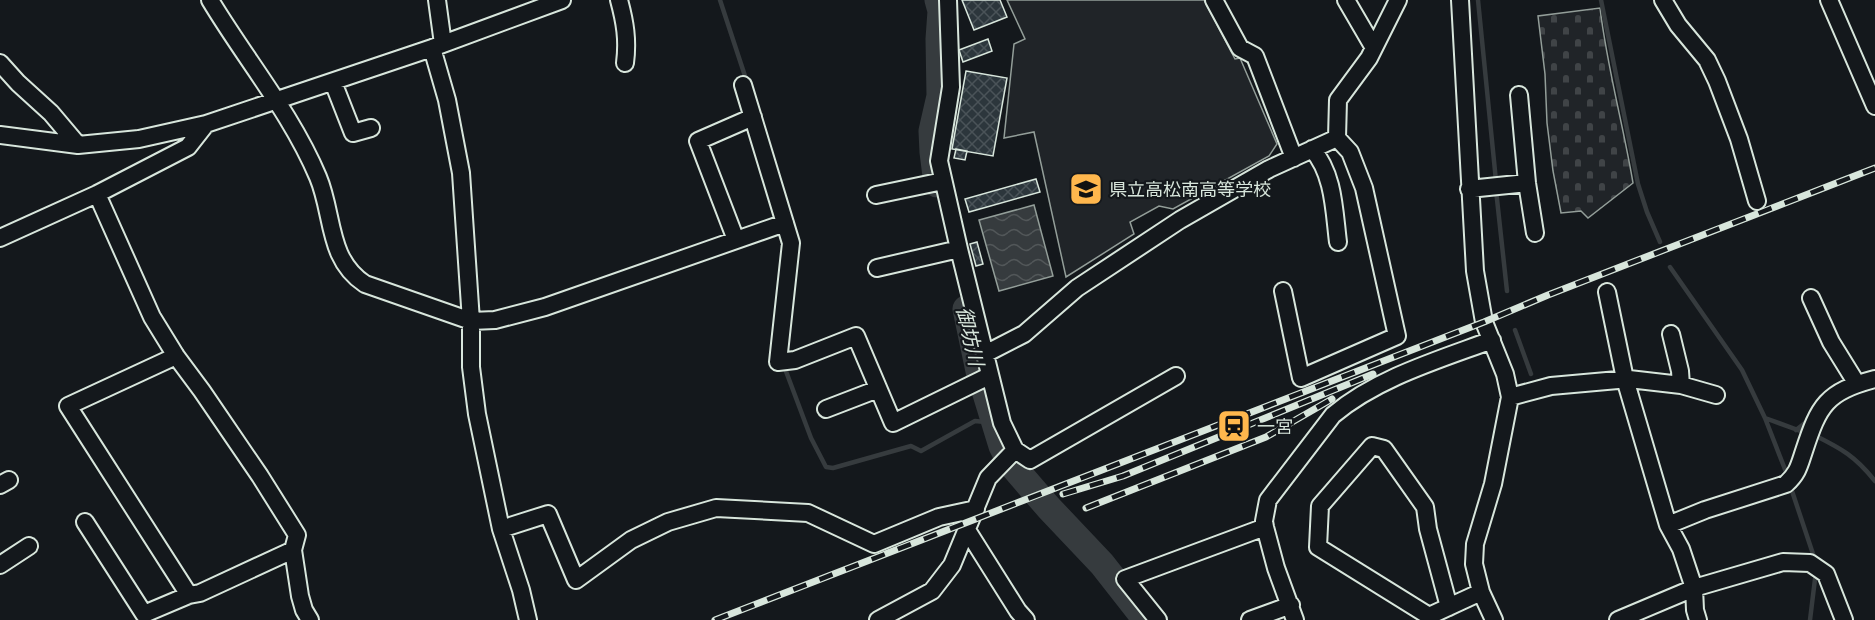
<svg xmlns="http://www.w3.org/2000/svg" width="1875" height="620" font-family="Barlow,'Noto Sans JP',sans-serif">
	<defs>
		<pattern id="cemetery-stones" width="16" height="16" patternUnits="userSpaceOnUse" patternTransform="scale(1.5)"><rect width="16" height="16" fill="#202428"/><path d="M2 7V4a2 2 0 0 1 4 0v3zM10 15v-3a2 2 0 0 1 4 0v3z" fill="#404447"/></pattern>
		<pattern id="water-waves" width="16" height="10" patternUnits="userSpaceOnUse" patternTransform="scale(1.5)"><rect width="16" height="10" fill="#363b3e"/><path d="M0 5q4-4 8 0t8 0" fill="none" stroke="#525759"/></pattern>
		<pattern id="building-cross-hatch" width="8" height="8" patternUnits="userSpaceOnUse" patternTransform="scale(1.5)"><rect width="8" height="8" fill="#2c363c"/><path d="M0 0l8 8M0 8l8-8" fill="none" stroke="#4a5358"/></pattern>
	</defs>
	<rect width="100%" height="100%" fill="#14181c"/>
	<path fill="url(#cemetery-stones)" stroke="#939e99" stroke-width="1.5" d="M1600,8C1607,67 1623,124 1633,183L1588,218L1581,211L1561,213L1553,171L1547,123L1545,74L1538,16Z"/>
	<path fill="#202428" stroke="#939e99" stroke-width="1.5" d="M1007,0H1204L1235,59L1240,58L1277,144L1269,156L1173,209L1159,206L1130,222L1134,234L1066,277L1034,132L1004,138L1014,44L1025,39Z"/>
	<path fill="url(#water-waves)" stroke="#939e99" stroke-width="1.5" d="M1034,205L1053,276L999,291L979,220Z"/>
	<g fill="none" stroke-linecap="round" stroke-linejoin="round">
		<path stroke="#363b3e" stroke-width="4.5" d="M720,0L745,76
			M1478,0L1496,181
			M1601,0L1638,184L1647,212L1660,242
			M1496,190L1507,291
			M1670,267L1742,370L1765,418L1806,433
			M1515,330L1531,374
			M784,366L811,438L826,467L833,468L911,446L921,451L975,421L995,423
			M1765,418L1788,477
			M1796,430L1810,419
			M1814,435C1842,449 1855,456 1875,481
			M1792,491L1815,560
			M1810,620L1815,579"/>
		<path stroke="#363b3e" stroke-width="27" d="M937,184L933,152L932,131L940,96L939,39L941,11L938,0
			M966,309L979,371L1002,446L1011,464L1049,508L1102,564L1146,620"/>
	</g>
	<path fill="url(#building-cross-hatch)" stroke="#d8e6dc" stroke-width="1.5" d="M962,0H1000L1007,17L974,30Z
		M988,39L992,51L963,62L959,50Z
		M966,71L1007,78L993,156L952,149Z
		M956,149L967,151L965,160L954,158Z
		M1036,179L1040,192L969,212L965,199Z
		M977,242L983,264L976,266L970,244Z"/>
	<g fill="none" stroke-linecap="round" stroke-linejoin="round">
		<g stroke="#d8e6dc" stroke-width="20">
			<path id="minor" d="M210,0C246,60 291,113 318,177C334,215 327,259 365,284L471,321L495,320L545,307L785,223
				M437,0L443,44
				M619,0C625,22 628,40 625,63
				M948,0L951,87L939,161L959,249L1002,423L1015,450L1030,460L1176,376
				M1214,0L1240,48L1255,56L1294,158
				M1346,0L1374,48
				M1460,0L1475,271L1484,322L1505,374L1510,397L1493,484L1475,544L1474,564L1481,592L1494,620
				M1663,0L1678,25L1707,60L1717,81L1739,139L1757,201
				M1829,0L1875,106
				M432,48L447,100L461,173L471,321V367L477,414L501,529L521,590L528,620
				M0,63L18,83L51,113L78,145
				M333,82L353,133L371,128
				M743,85L791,243L778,362L795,360L856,336L893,423L989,376
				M1519,95L1527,183L1535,233
				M0,135L78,145L139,139L206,124L432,48L562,0
				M1312,149C1334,174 1334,210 1338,242
				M1469,189L1527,183
				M97,194L152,317L176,356L202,391L260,476L297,535L293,550L300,596L304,610L310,620
				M876,195L943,181
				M0,238L97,194L188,147L206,124
				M736,240L698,141L753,117
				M877,268L959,249
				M1283,291L1301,378L1397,336L1364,188L1350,152L1337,138
				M1607,292L1625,379L1668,525L1681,549L1694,588L1695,610L1698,620
				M1811,298L1831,342L1857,384
				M1671,334L1680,371L1681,385
				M985,354L1024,334L1077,288L1180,220L1269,169L1337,138L1338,100L1369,58L1398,0
				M176,356L68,406L189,595
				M1510,397L1551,386L1629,379L1681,385L1716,395
				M826,409L878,389
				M0,485L9,480
				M85,522L144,614L189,595L200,593L293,550
				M1668,525L1705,510L1786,484C1798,473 1799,466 1804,451C1819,405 1826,392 1875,379
				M501,529L548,514L576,580L631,540L668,522L716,508L808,513L874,544L939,517L976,509
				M967,530L1018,611L1026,620
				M0,565L29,546
				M1449,607L1428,529L1425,507L1384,449L1372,446L1320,506L1318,547L1429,616L1481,592
				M878,620L932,591L952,565L988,478L1015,450
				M1158,620L1125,579L1265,527
				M1250,620L1291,605
				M1295,620L1276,568L1265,527L1264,521L1268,500L1333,415C1377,378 1438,360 1492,340
				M1618,620L1694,588L1783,562L1810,563L1826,574L1844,620"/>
		</g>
		<use href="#minor" stroke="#14181c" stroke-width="16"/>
		<g stroke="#d8e6dc" stroke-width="7">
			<path id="rail" d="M1063,494L1123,476L1373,374
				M1086,508L1266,437L1332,399
				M715,620L1484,322L1548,295L1875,168"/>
		</g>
		<use href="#rail" stroke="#14181c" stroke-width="4.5" stroke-dasharray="14" stroke-linecap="butt"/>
	</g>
	<defs>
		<g id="school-square" transform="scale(1.725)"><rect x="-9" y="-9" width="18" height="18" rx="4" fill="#ffb74d" stroke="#14181c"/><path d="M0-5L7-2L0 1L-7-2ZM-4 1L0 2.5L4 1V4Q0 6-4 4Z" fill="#111"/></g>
		<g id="station-square" transform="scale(1.725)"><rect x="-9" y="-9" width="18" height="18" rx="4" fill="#ffb74d" stroke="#14181c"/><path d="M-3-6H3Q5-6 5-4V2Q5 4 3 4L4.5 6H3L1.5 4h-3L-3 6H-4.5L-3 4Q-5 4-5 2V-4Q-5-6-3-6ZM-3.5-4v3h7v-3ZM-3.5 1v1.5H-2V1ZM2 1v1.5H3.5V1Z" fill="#111"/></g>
	</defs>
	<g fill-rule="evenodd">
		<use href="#school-square" x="1086" y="189"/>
		<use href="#station-square" x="1234" y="426"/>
	</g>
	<g text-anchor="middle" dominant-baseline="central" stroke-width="4.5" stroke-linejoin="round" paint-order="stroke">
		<g font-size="18" fill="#d8e6dc" stroke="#14181c" text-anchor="start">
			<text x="1109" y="189">県立高松南高等学校</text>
			<text x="1257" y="426">一宮</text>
		</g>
		<g font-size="20" font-style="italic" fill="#d8e6dc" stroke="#14181c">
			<text transform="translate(971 336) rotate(77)">御坊川</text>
		</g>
	</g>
</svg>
